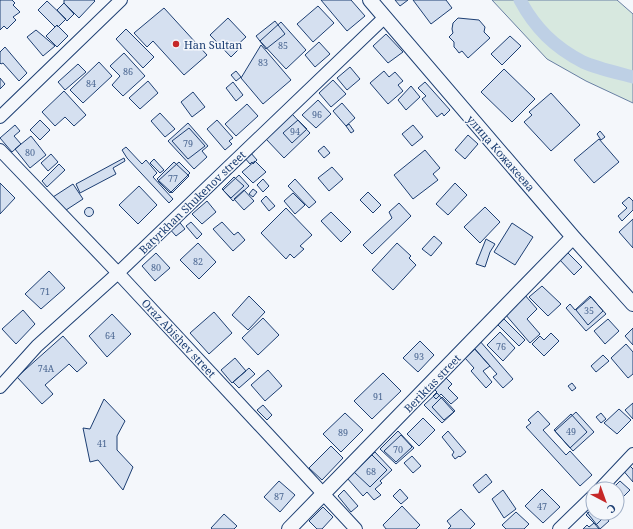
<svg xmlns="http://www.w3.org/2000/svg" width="633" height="529" font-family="'Noto Serif',serif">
	<rect width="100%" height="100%" fill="#f4f7fb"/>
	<path fill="#d7e8df" stroke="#687fa3" d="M492,0H617L633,14V103L586,81L547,59Z"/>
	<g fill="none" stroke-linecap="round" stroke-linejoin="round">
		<path stroke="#bed0e5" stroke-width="13" d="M520,0C535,28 554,47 583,62C596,68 618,73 633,77"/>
	</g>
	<path fill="#d5e0f0" stroke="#1d3f73" d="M0,0H12L15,3L13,5L20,12L13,17L16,20L7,29L4,26L0,30Z
		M64,0H94L95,1L79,18L64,3Z
		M321,0H351L365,16L347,31Z
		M395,0H408L400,6Z
		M413,0H446L452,8L431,24Z
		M47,1L66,19L58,27L57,25L55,27L38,10Z
		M64,3L74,14L67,21L57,10Z
		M318,6L334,23L313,42L297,24Z
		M164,8L207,55L184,75L153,41L147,47L134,33Z
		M228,18L246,37L235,47L238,50L231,57L210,35Z
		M458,18L479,20L485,27L484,32L490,38L468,58L462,51L459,53L456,49L454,47V42L449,37L453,33L452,29L453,23Z
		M275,21L285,34L266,49L256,36Z
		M281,22L306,50L286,69L260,41Z
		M57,25L68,36L57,47L46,36Z
		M126,29L154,57L143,68L116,39Z
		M36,30L55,46L43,56L27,37Z
		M386,34L403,52L388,63L373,46Z
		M510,36L521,46L502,65L491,54Z
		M319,42L330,54L315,67L305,55Z
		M261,45L291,80L263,104L241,78Z
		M5,47L27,73L19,81L3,63L1,64L0,63V52Z
		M124,53L145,76L123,96L112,85L120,76L110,66Z
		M99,62L112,76L83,103L70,90Z
		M78,64L86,72L65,90L58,82Z
		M350,67L360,79L347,90L337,78Z
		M504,69L535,99L512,122L481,92Z
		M236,71L241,77L236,81L231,75Z
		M384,71L389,77L395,72L403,81L398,85L403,91L388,104L370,83Z
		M0,78L5,84L0,89Z
		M333,80L346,94L331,107L319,93Z
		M148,81L158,93L140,109L129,98Z
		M233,82L243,95L236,101L226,88Z
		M425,82L450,110L444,116L442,113L437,117L422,99L426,96L418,88Z
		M411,86L420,97L406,110L398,100Z
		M64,91L86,115L74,126L65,117L55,126L42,112Z
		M193,92L205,107L192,117L181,102Z
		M551,93L580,125L551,151L524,122L532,115L529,112Z
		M318,100L331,114L316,128L302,115Z
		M342,103L355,118L346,126L333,111Z
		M247,104L258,116L236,136L225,124Z
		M160,113L175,129L165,137L151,121Z
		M292,114L310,133L284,158L266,139Z
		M40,120L50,130L40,140L30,130Z
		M217,120L233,138L229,141L232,144L225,150L207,129Z
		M298,120L307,129L292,143L283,133Z
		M188,123L208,146L202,151L207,157L194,169L168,141Z
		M349,124L354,131L351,133L346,126Z
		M15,125L20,131L14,136L21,144L12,152L0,138Z
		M413,125L423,137L412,146L402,134Z
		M189,128L205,146L188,159L172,141Z
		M600,131L605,137L601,140L597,134Z
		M468,135L478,144L465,159L455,150Z
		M31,136L46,155L30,168L15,149Z
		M599,139L619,162L594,183L574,160Z
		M324,146L330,153L324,158L318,151Z
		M126,147L142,164L146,160L157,173L153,177L173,199L169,203L127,158L122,150Z
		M425,150L440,168L433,174L438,180L413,199L394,175Z
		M250,152L257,160L253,164L252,162L250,164L244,157Z
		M51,154L58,162L48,171L41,163Z
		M124,158L125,161L113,168L116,174L80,193L76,184Z
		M154,159L164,170L160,173L150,163Z
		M255,161L266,172L253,183L242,172Z
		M174,162L189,176L172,193L157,179Z
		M179,162L190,173L170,193L158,181Z
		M59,164L65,170L47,187L42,181Z
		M332,167L343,179L329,191L318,178Z
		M239,175L249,186L233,201L223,190Z
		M234,177L244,186L231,198L222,189Z
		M263,179L269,186L263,192L257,185Z
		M295,179L316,202L309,208L288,186Z
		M0,183L15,198L0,214Z
		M455,183L467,195L448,215L436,204Z
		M73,184L83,199L63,212L53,197Z
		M139,186L157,205L138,224L119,205Z
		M253,189L257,192L253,197L249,194Z
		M244,190L254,201L244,210L234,199Z
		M368,192L381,205L373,213L360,200Z
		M293,193L305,205L295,214L284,201Z
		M266,196L275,206L269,211L261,201Z
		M629,197L633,201V210L622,221L618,216L627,208L622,203Z
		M207,201L216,212L202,224L192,214Z
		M399,203L411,216L372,254L363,245L392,218L389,212Z
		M485,207L500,222L480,243L464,227Z
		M84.5 212a4.5 4.5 0 1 1 9 0a4.5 4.5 0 1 1-9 0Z
		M286,208L312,235L300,246L304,249L294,258L290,254L286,259L261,233Z
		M331,212L351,232L341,242L321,221Z
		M177,219L185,229L176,236L168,227Z
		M633,219V248L619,232Z
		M191,222L202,234L197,239L186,226Z
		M222,222L234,235L238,232L245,240L233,251L213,229Z
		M512,223L533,237L515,265L494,252Z
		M434,236L442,243L431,256L422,249Z
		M486,239L495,244L490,252L485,267L476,264Z
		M198,243L216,262L199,279L180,260Z
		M397,243L411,256L409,258L416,265L393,290L372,270Z
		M567,252L582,267L574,275L559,259Z
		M156,253L170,268L155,281L142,266Z
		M49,271L65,288L41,309L25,294Z
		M542,286L561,304L548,316L529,297Z
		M524,294L537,309L527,319L540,334L530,343L505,314Z
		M249,296L265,312L248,330L232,315Z
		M590,296L606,314L586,331L566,308L570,304L575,310Z
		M591,297L603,311L588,325L576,310Z
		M23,310L35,324L16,344L2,329Z
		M214,312L232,333L209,354L190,333Z
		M112,314L131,334L107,357L89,336Z
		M263,318L279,335L258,355L242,338Z
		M504,319L525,340L519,346L498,325Z
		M608,319L619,331L605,344L594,331Z
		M633,328V345L625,336Z
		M500,332L515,348L503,361L487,345Z
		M551,333L559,341L544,356L532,344L540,336L544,340Z
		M63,336L87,363L77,372L69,364L45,385L53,394L42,404L17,377Z
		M479,340L513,379L503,388L493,377L497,374L472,346Z
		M420,341L434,355L418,372L403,358Z
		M626,344L633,352V374L628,378L611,358Z
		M475,349L490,366L483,371L492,382L486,388L471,371L474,368L465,358Z
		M603,355L609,361L596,372L591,366Z
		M235,358L246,371L232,383L221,370Z
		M249,368L255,374L239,388L233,382Z
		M268,370L282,386L265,401L251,385Z
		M383,373L401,391L372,419L354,401Z
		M444,376L452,384L448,388L458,398L451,404L441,394L436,399L433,396L437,392L433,388Z
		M572,383L576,388L572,391L568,386Z
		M437,393L454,412L442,423L424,405Z
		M442,397L455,411L444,420L432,407Z
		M104,399L125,421L117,436V450L133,467L123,490L98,460L90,462L83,428L90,429Z
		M633,403V419L625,410Z
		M263,405L272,415L267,420L257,410Z
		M619,409L631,420L617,434L604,423Z
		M538,411L550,424L543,430L566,455L570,451L592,475L580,486L526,427L531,423L528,420Z
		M576,412L594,432L573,451L555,431Z
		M345,413L363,430L341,452L323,434Z
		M601,413L606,419L601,423L596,417Z
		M571,414L587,432L570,448L554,430Z
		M423,418L435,430L419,446L407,434Z
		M398,431L414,448L396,464L380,449Z
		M448,431L466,452L460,457L459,456L455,459L452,455L454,452L442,437Z
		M401,435L412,447L396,462L384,451Z
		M331,446L343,458L322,480L309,468Z
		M375,452L392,470L380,481L382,483L375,489L381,495L374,500L367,492L363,496L347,478Z
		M372,455L387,470L370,487L354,472Z
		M412,456L421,466L413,473L404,463Z
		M627,463L633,469V482L621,468Z
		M486,474L492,482L479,493L473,485Z
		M279,481L295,495L280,512L264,497Z
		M620,481L630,490L618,502L617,489H612Z
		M400,489L408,498L401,504L393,496Z
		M542,489L560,507L543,523L525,506Z
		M344,490L358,506L351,512L338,496Z
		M503,490L516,509L504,518L492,499Z
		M593,505V513H608L605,516L609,521L600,529L586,511Z
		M402,506L420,525L416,529H386L383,525Z
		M323,507L333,517L322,529H317L309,521Z
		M593,508V513H608L596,525L586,515Z
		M461,509L475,524L470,529H448L451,526L447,521Z
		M516,512L529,524L524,529H506L502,525Z
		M224,514L237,526L234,529H212L211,528Z
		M594,523L599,529H583L587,525L589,527Z"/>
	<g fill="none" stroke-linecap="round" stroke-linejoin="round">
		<g stroke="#1d3f73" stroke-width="14">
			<path id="minor" d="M0,117L121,0
				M0,150L118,273L356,529
				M0,387L37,346L118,273L385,17
				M600,489L633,454
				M559,529L593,496"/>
		</g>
		<g stroke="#1d3f73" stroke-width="16">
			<path id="tertiary" d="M370,0L573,237L633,304
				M289,529L573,237"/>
		</g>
		<use href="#minor" stroke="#f4f7fb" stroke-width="12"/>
		<use href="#tertiary" stroke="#f4f7fb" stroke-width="14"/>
	</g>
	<circle fill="#c62828" stroke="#f4f7fb" stroke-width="1.5" cx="176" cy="44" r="4"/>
	<g text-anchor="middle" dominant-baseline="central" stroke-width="3" stroke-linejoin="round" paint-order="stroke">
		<g font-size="9" fill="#4b6792">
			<text x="283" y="45">85</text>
			<text x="263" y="62">83</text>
			<text x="128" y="71">86</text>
			<text x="91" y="83">84</text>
			<text x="317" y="114">96</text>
			<text x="295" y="131">94</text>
			<text x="188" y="143">79</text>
			<text x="30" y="152">80</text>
			<text x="173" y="178">77</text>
			<text x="198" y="261">82</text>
			<text x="156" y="267">80</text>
			<text x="45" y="291">71</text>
			<text x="589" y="310">35</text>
			<text x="110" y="335">64</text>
			<text x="501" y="346">76</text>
			<text x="419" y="356">93</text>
			<text x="46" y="368">74А</text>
			<text x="378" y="396">91</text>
			<text x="571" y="431">49</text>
			<text x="343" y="432">89</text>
			<text x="102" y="443">41</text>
			<text x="398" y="449">70</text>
			<text x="371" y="471">68</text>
			<text x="279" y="496">87</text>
			<text x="542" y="506">47</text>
		</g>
		<g font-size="11" fill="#1d3f73" stroke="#f4f7fb" text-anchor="start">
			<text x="184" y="44">Han Sultan</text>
		</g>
		<g font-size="11" fill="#1d3f73" stroke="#f4f7fb">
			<text transform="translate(501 153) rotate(49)">улица Кожакеева</text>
			<text transform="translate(192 202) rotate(-44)">Batyrkhan Shukenov street</text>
			<text transform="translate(179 338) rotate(47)">Oraz Abishev street</text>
			<text transform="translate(432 383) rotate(-46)">Beriktas street</text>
		</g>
	</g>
	<g transform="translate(605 501) rotate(139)"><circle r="19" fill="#f4f7fb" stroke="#9eadc5"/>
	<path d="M0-3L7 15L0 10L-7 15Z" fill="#c62828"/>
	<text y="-6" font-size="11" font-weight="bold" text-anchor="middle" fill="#1d3f73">С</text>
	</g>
</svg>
